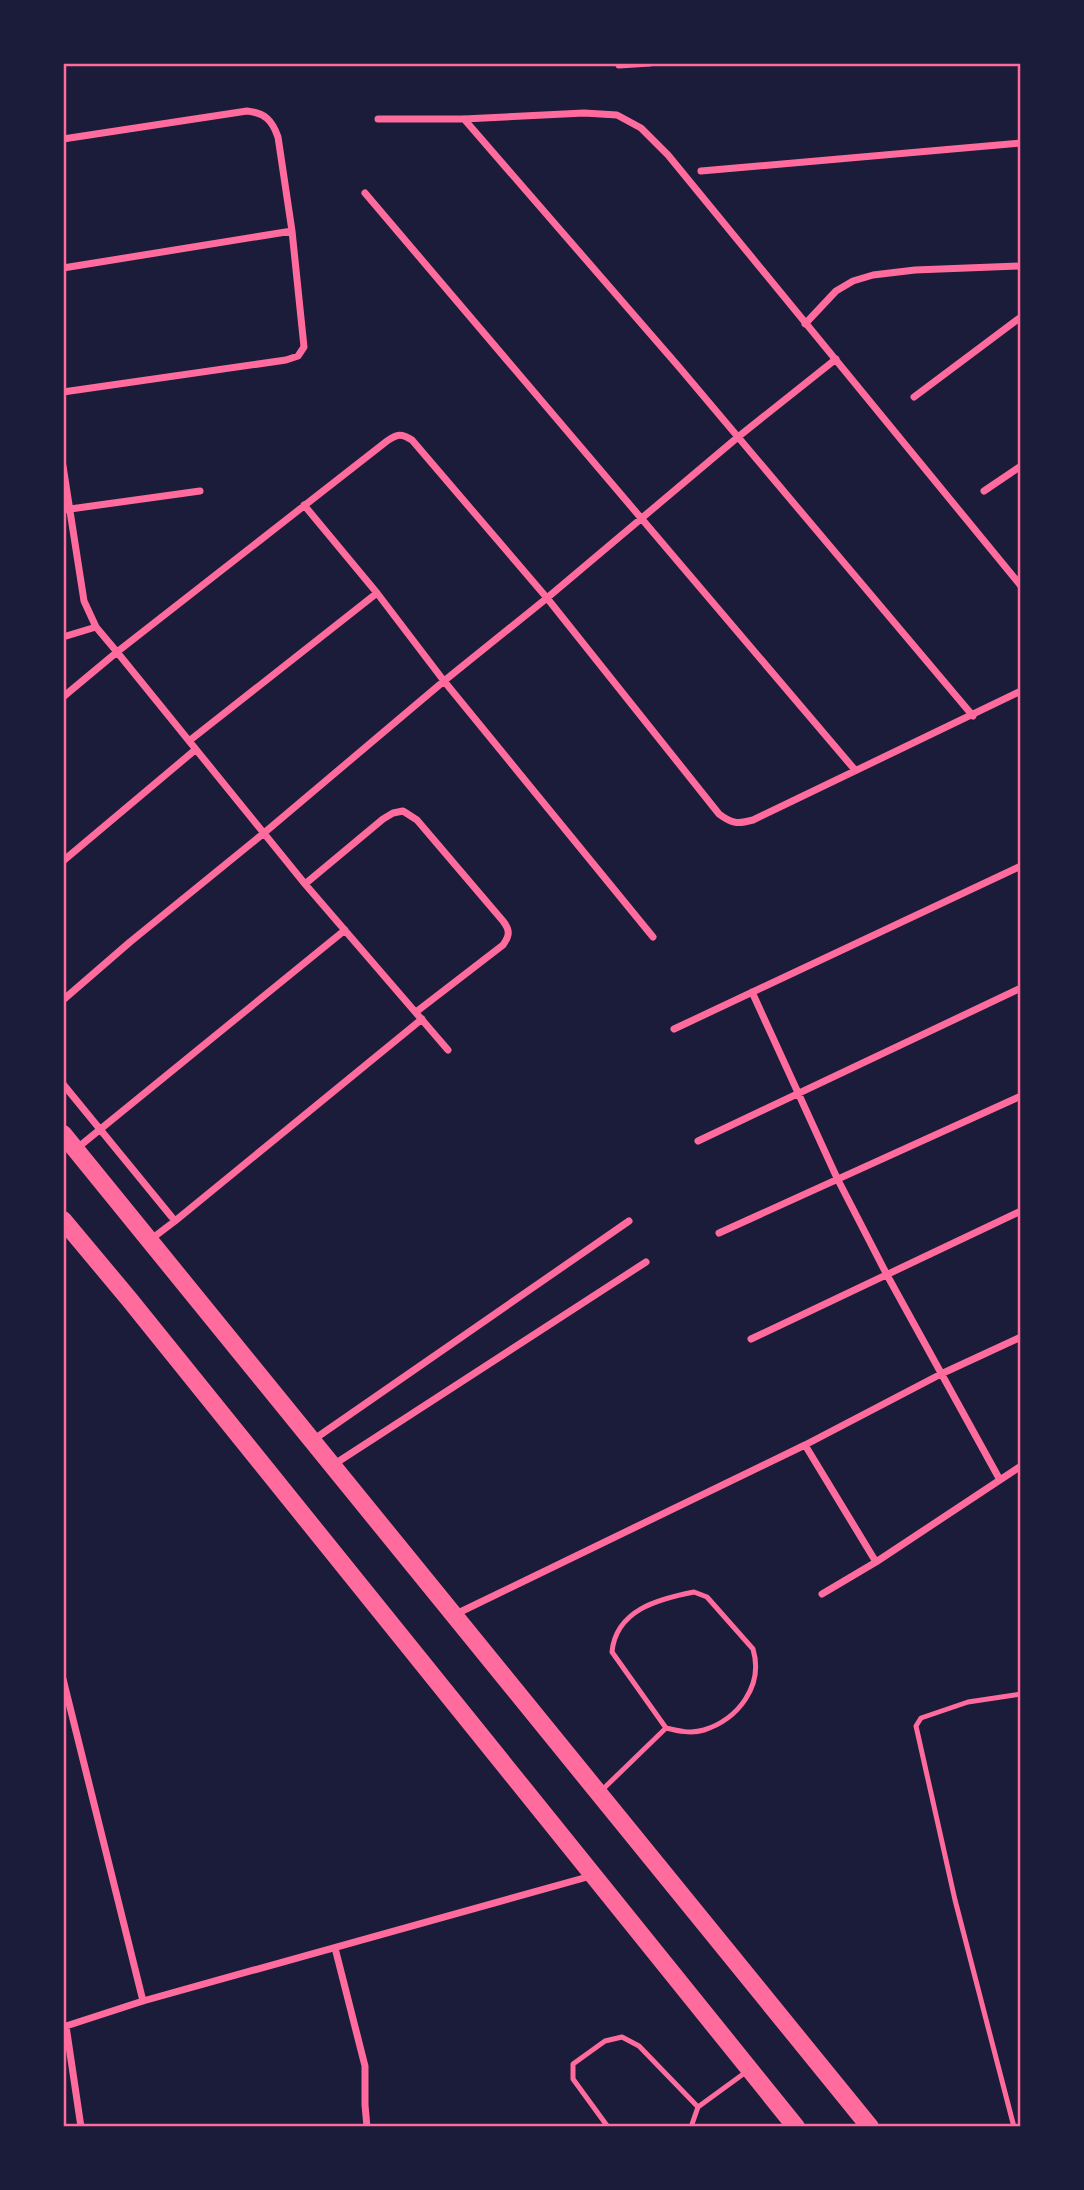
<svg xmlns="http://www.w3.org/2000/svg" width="1084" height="2190" font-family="Montserrat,sans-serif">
	<rect width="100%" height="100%" fill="#1b1b3a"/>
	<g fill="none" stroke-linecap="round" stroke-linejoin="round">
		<path stroke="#ff6b9d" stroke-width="5" d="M694,1592L707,1597L753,1649C764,1686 738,1719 704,1730C691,1734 678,1731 666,1728L612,1652C616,1610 658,1599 694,1592Z
			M600,1792L666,1728
			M608,2127L573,2079V2064L605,2041L622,2037L639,2046L698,2107
			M691,2127L698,2107L746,2072
			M1014,2127L955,1900L916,1726L921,1718L968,1702L1021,1694"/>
		<path stroke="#ff6b9d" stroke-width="7" d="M619,65L650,63
			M378,119H464L584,113L617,115L641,128L668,155L1021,586
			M464,119L679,367L973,716
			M63,139L247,111C265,113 272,120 278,137L292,231L304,347L298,356L286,360L63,392
			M701,171L1021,143
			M365,193L855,770
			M63,268L292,231
			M805,324L836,291L853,281L873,275L915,270L1021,266
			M914,397L1021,317
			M63,466L84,601L96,627L63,637
			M984,491L1021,466
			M304,505L377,593L444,681L653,937
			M63,510L200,491
			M96,627L117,652L387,441C397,434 401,433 412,440L547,598L719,814C732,824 738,824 753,820L1021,691
			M63,697L117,652L305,884L448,1050
			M189,741L377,593
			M63,861L195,750
			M305,884L383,819L393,813L403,811L417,820L503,921C510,930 510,935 503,945L416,1012
			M752,992L837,1178L887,1275L1000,1480
			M63,1000L130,942L264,833L444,681L547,598L738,437L836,359
			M674,1029L1021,866
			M63,1084L175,1221
			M698,1141L1021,988
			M76,1149L345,930
			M719,1233L1021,1096
			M150,1240L175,1221L422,1019
			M751,1339L1021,1211
			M313,1440L629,1221
			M805,1445L876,1562
			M333,1465L646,1262
			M822,1594L876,1562L1021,1466
			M456,1614L805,1445L941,1374L1021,1337
			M63,1679L143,2001
			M335,1948L365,2066V2105L367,2127
			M66,2026L81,2127
			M63,2027L143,2001L591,1876"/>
		<path stroke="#ff6b9d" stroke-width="18" d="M63,1134L870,2127
			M63,1220L129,1299L796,2127"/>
	</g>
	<rect width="1084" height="2190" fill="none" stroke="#1b1b3a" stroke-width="130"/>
	<rect x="65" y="65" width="954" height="2060" fill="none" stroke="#ff6b9d" stroke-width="2.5"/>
</svg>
